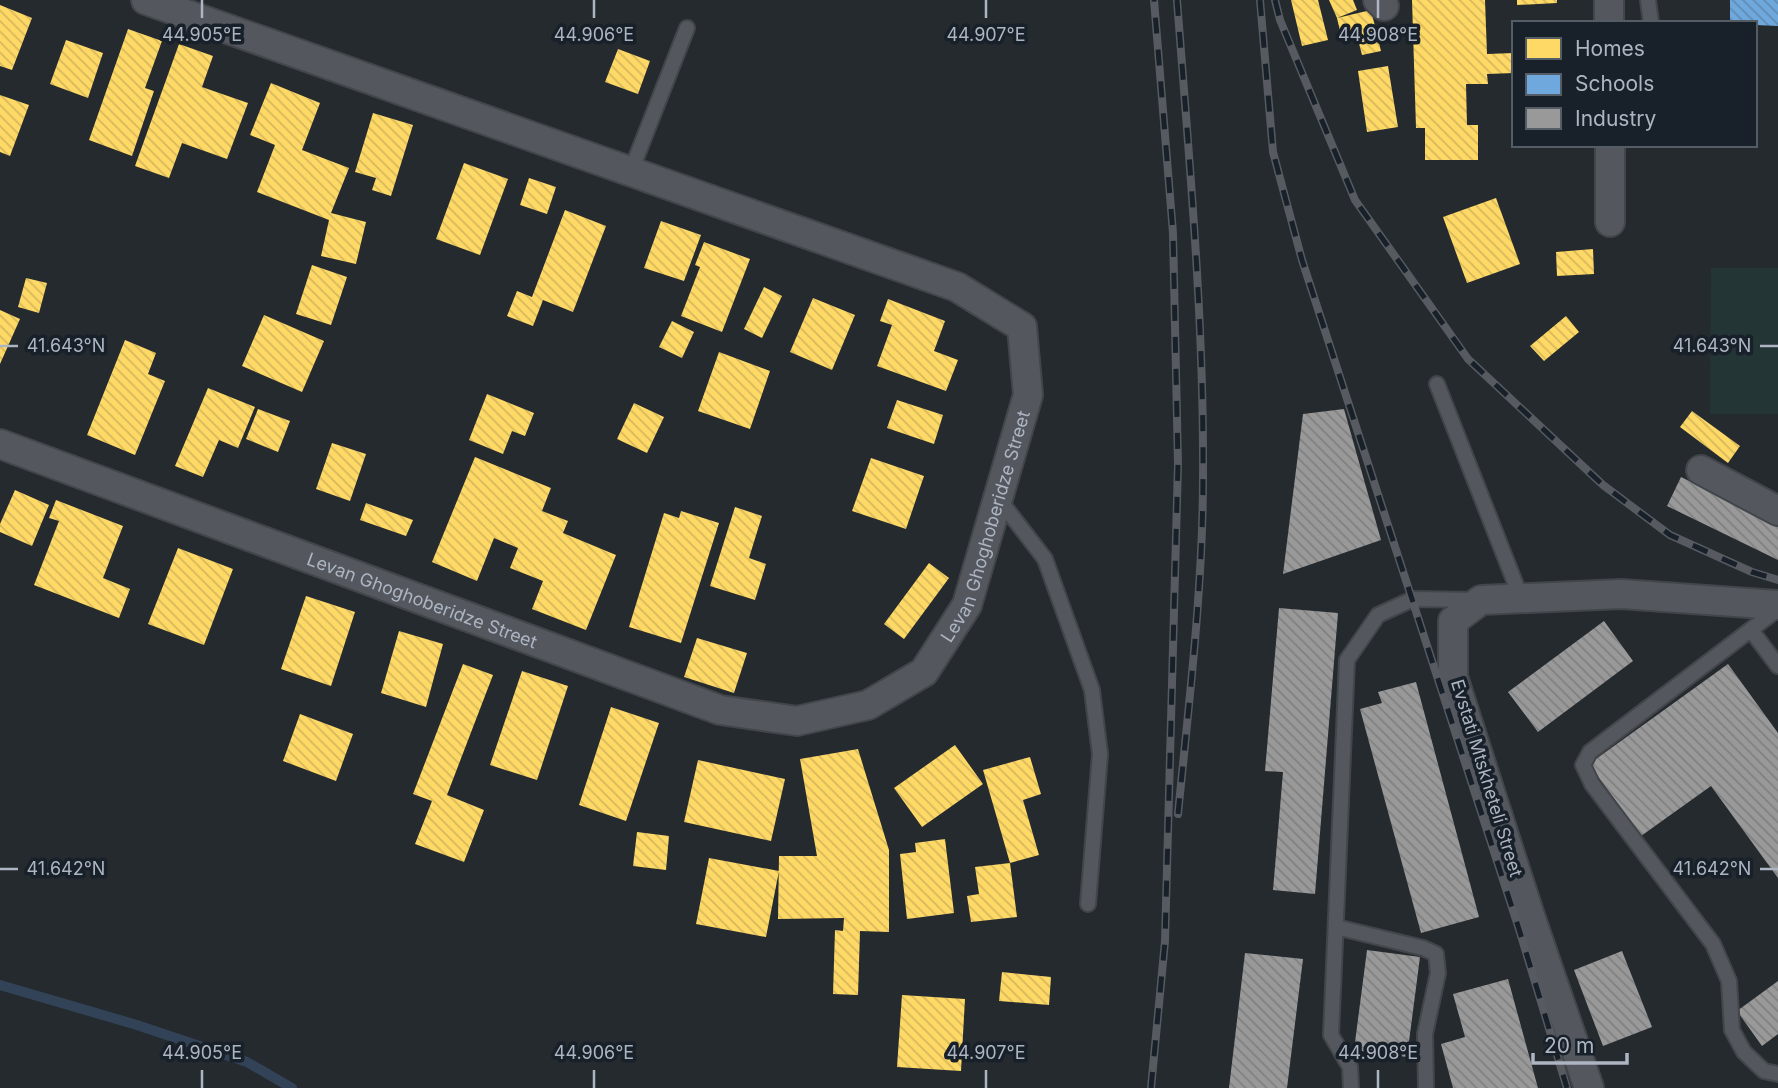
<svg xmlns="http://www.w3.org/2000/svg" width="1778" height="1088" font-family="Inter,sans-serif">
	<defs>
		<pattern id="homes-back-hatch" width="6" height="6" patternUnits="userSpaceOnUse" patternTransform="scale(1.75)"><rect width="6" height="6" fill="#ffd966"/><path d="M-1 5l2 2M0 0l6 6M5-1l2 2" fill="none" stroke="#d6b85d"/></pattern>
		<pattern id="schools-back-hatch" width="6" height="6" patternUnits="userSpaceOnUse" patternTransform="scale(1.75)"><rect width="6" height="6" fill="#6fa8dc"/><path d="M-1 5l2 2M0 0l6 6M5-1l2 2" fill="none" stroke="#608cb4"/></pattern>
		<pattern id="industry-back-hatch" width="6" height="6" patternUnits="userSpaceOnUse" patternTransform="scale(1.75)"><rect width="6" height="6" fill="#999"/><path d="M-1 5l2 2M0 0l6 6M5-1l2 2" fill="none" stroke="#808081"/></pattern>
	</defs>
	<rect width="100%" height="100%" fill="#252a2f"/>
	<path fill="#243536" d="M1711,268H1778V414H1710Z"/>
	<path fill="url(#homes-back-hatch)" d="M1291,0H1318L1328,40L1302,46Z
		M1329,0H1353L1357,10L1337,18Z
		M1412,0H1485L1487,54L1514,53V73L1487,74L1488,84H1466L1467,125H1478V160H1425V128H1416Z
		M1517,0H1557V3L1517,5Z
		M0,5L32,18L12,70L0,66Z
		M1371,10L1381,51L1362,55L1357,36L1342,40L1337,18Z
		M128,29L162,41L145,88L154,91L132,156L89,140Z
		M66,40L103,53L88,98L50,84Z
		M179,44L213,56L202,87L248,103L227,159L182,143L169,178L135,166Z
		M618,49L650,61L638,94L605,82Z
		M1388,66L1398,127L1367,132L1358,71Z
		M271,83L320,103L302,150L349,168L331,213L366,222L356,264L321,256L329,220L257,192L275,145L250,135Z
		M0,95L29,105L10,156L0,152Z
		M373,113L413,125L391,196L372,190L376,178L355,172Z
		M464,163L508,179L480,255L436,239Z
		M529,178L556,187L547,214L520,205Z
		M1496,198L1520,264L1467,283L1443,217Z
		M565,210L606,226L573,312L543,300L533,326L507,316L517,291L532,297Z
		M661,221L701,235L684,281L644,268Z
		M704,242L750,259L722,332L681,316L700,267L695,265Z
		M1593,249L1594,274L1557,276L1556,252Z
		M312,265L347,277L331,325L296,314Z
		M26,278L47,283L39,313L18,307Z
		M764,287L782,296L762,338L744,329Z
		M813,298L855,315L832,370L790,352Z
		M888,299L945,321L934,351L958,360L946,391L877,366L892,325L880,321Z
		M0,310L20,319L0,364Z
		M264,315L324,341L302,392L242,366Z
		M1566,316L1579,332L1544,361L1530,346Z
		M672,321L694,332L682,358L659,347Z
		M125,340L156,353L148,374L165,381L135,455L87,435Z
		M719,352L770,371L750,429L698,411Z
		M208,388L255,407L238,448L219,440L203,477L175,466Z
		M487,394L534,413L525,436L512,431L503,454L469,440Z
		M897,400L943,415L934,444L887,428Z
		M634,403L664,417L647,453L617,439Z
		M258,409L290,421L278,452L246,439Z
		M1692,411L1740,446L1728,463L1680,427Z
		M332,443L366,454L350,501L316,489Z
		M475,457L551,488L542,511L568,521L563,533L616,555L586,630L532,609L543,581L510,568L518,548L494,538L477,581L432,562Z
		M871,458L924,476L906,529L852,511Z
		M15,490L49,505L32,546L0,532V524Z
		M56,500L123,526L103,578L130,589L119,618L34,585L59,521L49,518Z
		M366,503L413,520L406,536L360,520Z
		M735,507L762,516L749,558L766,564L755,600L710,586Z
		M681,511L719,523L681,643L629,627L664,513L679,518Z
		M178,548L233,569L204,645L148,624Z
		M929,563L949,578L904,639L884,624Z
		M306,596L355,612L331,686L281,669Z
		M399,631L443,644L426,707L381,693Z
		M697,638L747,653L734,693L684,677Z
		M463,664L493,675L447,795L484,810L464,862L415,844L432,801L413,794Z
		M522,671L568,686L537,780L490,765Z
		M611,707L659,723L626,821L579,805Z
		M300,714L353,734L336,781L283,761Z
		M955,745L983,784L922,827L894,788Z
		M858,749L889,850V932L860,931L858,995L833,994L835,930L843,931L844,918L778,919L779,856H817L800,759Z
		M1030,757L1041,794L1023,800L1039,855L1010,863L983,770Z
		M698,760L785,779L771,841L684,822Z
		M637,832L669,836L666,870L633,866Z
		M945,839L954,913L907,919L900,854L916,852L915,843Z
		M709,858L779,871L766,937L696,924Z
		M1010,863L1017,917L971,922L967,896L979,894L975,867Z
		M1002,972L1051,977L1049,1005L999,1001Z
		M902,995L965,999L961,1071L897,1067Z"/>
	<path fill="url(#schools-back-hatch)" d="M1730,0H1778V26L1755,25V23H1730Z"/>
	<path fill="url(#industry-back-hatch)" d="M1344,409L1381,540L1283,574L1303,414Z
		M1681,477L1778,524V560L1667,506Z
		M1279,608L1338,613L1315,894L1273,890L1283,772L1265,771Z
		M1604,621L1633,661L1538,732L1508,692Z
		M1728,664L1778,733V878L1711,786L1641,836L1589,764Z
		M1416,682L1479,917L1421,933L1360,709L1382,703L1378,692Z
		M1367,950L1420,957L1407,1057L1354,1050Z
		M1622,951L1652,1027L1603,1046L1574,970Z
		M1245,953L1303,959L1287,1088H1229Z
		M1508,979L1538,1088H1453L1441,1044L1465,1037L1453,994Z
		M1778,981V1034L1762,1046L1737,1011Z"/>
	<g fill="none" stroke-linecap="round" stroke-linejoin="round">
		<path stroke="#324257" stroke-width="10" d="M0,985L137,1025L247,1062L292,1088"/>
		<g stroke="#42464a" stroke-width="18">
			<path id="lane" d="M1648,0L1651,23
				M631,171L687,28
				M1437,384L1521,598
				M998,498L1045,559L1092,690L1100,754L1088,904
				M1778,609L1590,752L1583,765L1592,784L1713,944L1729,981L1732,1030L1744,1052L1764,1071L1778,1074
				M1751,630L1778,666
				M1336,927L1423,948L1436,954L1438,973L1425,1034L1426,1088
				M1351,1088L1350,1067L1331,1035L1347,660L1378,615L1413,599L1476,600"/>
		</g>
		<g stroke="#42464a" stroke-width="32">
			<g id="street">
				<path d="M1378,0L1384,6"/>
				<path d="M1609,0V23"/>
				<path d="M1610,145V222"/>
				<path id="s1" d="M0,444L720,710L797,721L868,705L924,672L967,605L1028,395L1022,327L957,287L146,0"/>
				<path d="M1701,470L1778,511"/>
				<path d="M1589,1088L1530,916L1453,677V621L1481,600L1621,594L1778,605"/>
			</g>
		</g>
		<use href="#lane" stroke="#54585e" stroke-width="14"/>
		<use href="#street" stroke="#54585e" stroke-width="28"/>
		<g stroke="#575b61" stroke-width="8">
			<path id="rail" d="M1177,0C1189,158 1204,317 1203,476C1203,588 1189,702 1178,814
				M1260,0L1273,152L1302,260L1519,929L1567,1088
				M1275,0L1280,20L1355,200L1468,359L1603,485L1670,535L1752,572L1778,580
				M1151,1088L1165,941L1178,464L1173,233L1154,0"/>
		</g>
		<use href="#rail" stroke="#182029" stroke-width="5" stroke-dasharray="16" stroke-linecap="butt"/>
	</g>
	<path fill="none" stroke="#adb5c2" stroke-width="2.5" d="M202,0V18M594,0V18M986,0V18M1378,0V18M0,346H18M1760,346H1778M0,869H18M1760,869H1778M202,1070V1088M594,1070V1088M986,1070V1088M1378,1070V1088"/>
	<g text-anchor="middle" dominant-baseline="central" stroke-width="7" stroke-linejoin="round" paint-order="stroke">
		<g font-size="18" fill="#adb5c2" stroke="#182029">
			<text stroke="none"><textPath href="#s1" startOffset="1143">Levan Ghoghoberidze Street</textPath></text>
			<text stroke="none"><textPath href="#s1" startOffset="450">Levan Ghoghoberidze Street</textPath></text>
			<text transform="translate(1487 778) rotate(73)">Evstati Mtskheteli Street</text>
		</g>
	</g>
	<g font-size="18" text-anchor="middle" fill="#adb5c2" stroke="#182029" stroke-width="7" stroke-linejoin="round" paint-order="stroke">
		<text x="202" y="41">44.905°E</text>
		<text x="594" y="41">44.906°E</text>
		<text x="986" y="41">44.907°E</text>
		<text x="1378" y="41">44.908°E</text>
		<text x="66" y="352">41.643°N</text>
		<text x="1712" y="352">41.643°N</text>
		<text x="66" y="875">41.642°N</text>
		<text x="1712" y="875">41.642°N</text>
		<text x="202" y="1059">44.905°E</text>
		<text x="594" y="1059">44.906°E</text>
		<text x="986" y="1059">44.907°E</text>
		<text x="1378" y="1059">44.908°E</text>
	</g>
	<rect x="1512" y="21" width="245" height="126" fill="#182029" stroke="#545c66" stroke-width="2"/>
	<rect x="1526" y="38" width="35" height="21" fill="#ffd966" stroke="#545c66" stroke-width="2"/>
	<text x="1575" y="56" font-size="21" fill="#adb5c2">Homes</text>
	<rect x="1526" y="74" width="35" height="21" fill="#6fa8dc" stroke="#545c66" stroke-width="2"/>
	<text x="1575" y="91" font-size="21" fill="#adb5c2">Schools</text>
	<rect x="1526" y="108" width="35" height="21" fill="#999999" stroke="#545c66" stroke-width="2"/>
	<text x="1575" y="126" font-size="21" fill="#adb5c2">Industry</text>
	<path d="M1533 1053v10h94v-10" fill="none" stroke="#adb5c2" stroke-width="3.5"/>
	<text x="1544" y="1053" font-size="21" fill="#adb5c2" stroke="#182029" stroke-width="5" paint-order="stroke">20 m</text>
</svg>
